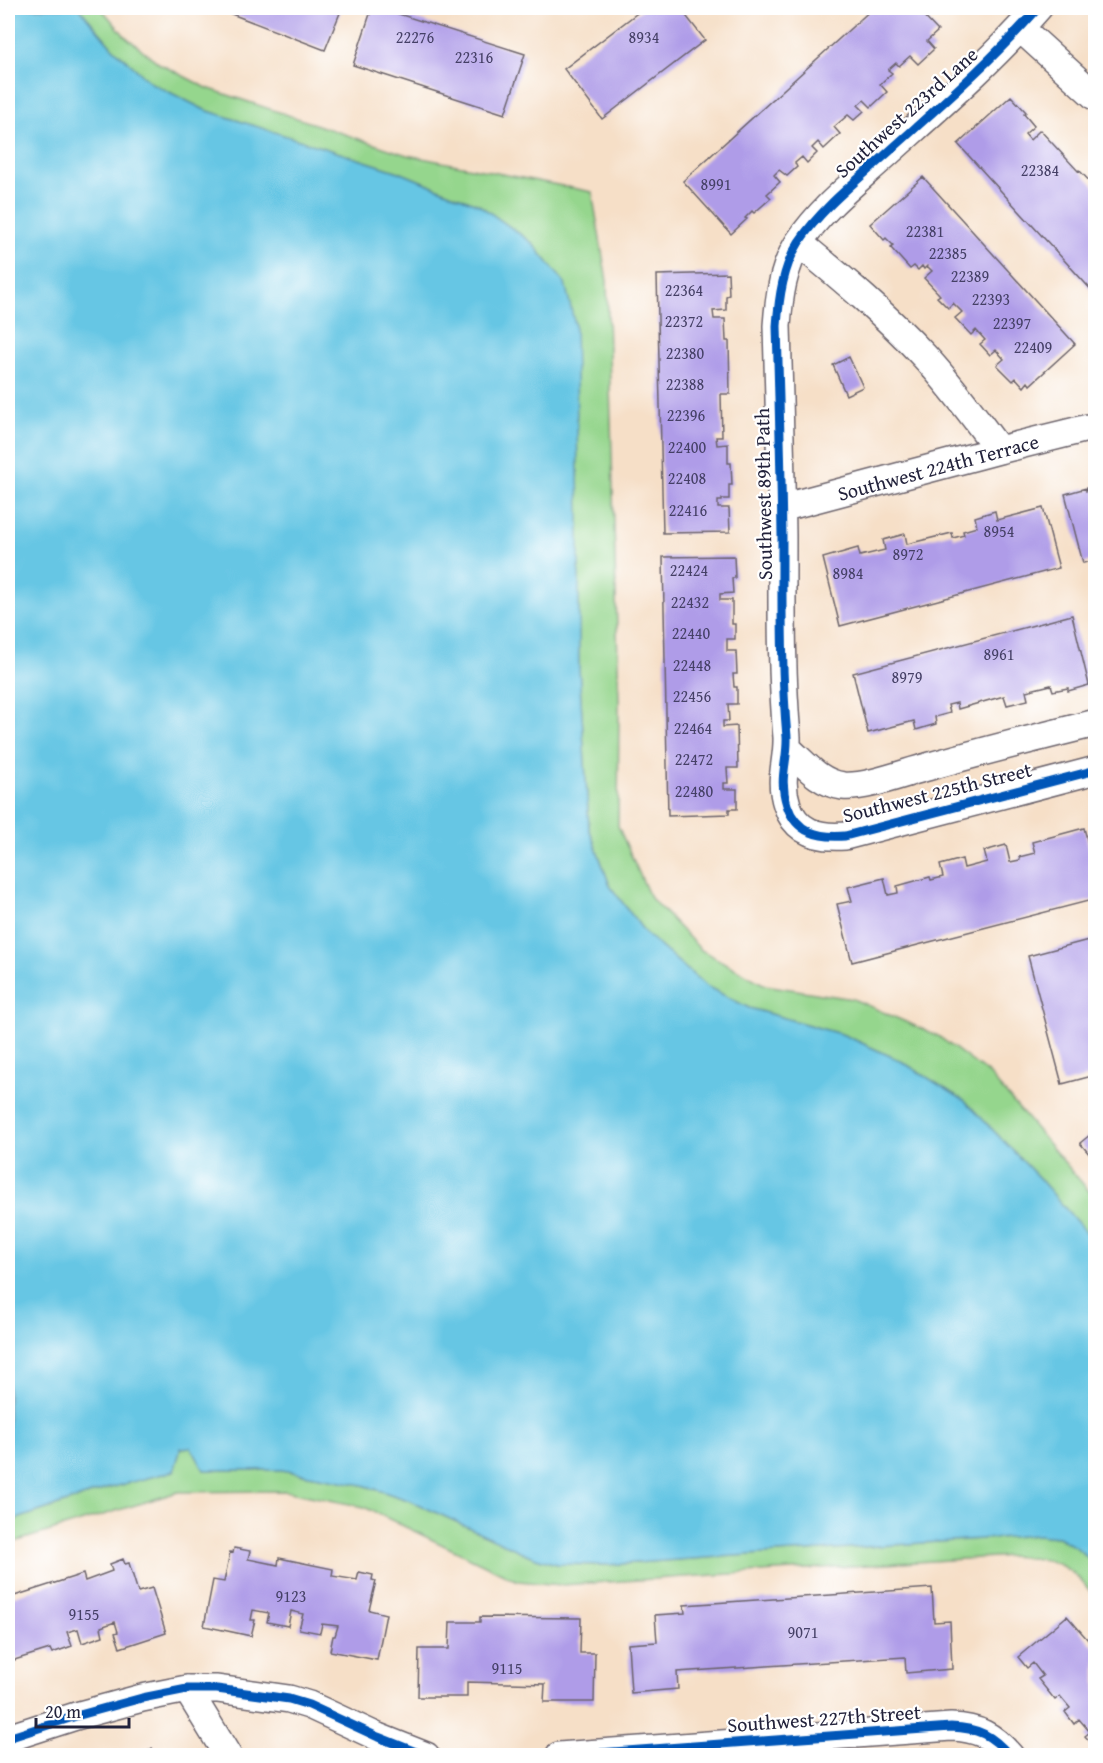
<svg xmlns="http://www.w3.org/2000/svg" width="1103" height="1763" font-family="'Gentium Book Plus',serif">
	<rect width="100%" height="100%" fill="#fff"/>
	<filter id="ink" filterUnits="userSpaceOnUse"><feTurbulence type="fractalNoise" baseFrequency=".0167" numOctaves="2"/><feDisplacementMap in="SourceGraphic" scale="12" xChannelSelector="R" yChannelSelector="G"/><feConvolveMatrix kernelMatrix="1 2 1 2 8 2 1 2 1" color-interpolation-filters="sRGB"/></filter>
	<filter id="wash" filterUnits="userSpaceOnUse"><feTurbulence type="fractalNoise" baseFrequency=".008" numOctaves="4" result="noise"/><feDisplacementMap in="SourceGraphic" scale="24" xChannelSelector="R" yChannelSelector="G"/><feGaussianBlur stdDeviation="1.35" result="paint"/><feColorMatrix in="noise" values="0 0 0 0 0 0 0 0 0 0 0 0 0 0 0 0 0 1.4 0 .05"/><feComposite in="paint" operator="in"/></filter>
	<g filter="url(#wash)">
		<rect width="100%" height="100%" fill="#f6dfc7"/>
		<path fill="#95d68d" stroke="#5c7c64" stroke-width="1.5" d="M79,8H101L125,36L160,64L207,88L407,155L592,192L607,281L619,699L618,826L650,897L701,950L765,985L853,999L938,1036L989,1074L1095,1198V1243L1040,1179L965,1101L901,1061L844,1035L749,1008L706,986L646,934L610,886L589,828L579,668L565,283L531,242L479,205L399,172L205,110L151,83L113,48Z
			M191,1447L204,1470H282L363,1485L411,1501L533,1557L556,1564L607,1565L1037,1535L1058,1537L1077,1548L1095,1564V1597C1066,1561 1056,1560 1010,1556L561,1585L518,1581L364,1507L285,1491L178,1492L8,1544V1522L106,1489L174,1471L181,1448Z"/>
		<path fill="#66c6e4" stroke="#447490" stroke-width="1.5" d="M8,8H79L113,48L151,83L205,110L399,172L479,205L531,242L565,283L575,325L579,519V668L589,828L610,886L646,934L706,986L749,1008L844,1035L901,1061L965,1101L1040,1179L1095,1243V1564L1077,1548L1058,1537L1037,1535L607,1565L556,1564L533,1557L411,1501L363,1485L282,1470H204L191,1447L181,1448L174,1471L106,1489L8,1522Z"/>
		<g id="blocks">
			<path fill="#af9ce8" d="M216,8H342L325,50Z
				M372,8H380L525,54L505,114L353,65Z
				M644,8H680L705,40L602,119L564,69Z
				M873,8H916L938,31L927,41L934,49L918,64L910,56L899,66L896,63L888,70L892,73L880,84L887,92L871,107L864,100L858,105L864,111L854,120L848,115L834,127L840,134L824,149L818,142L812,148L817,153L807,163L802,157L795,163L797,167L787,176L779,170L774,175L780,182L767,194L771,198L754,213L752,211L745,218L747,219L731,234L683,181Z
				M1011,96L1026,112L1024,114L1034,126L1025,134L1030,140L1040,130L1078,171L1079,170L1096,188V295L958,144Z
				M923,177L1075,344L1030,385L1028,382L1024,387L1016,378L1013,381L997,365L1004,359L996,350L990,355L980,344L985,340L976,330L971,335L955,318L962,312L953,303L948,308L937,297L940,295L924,278L932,271L927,266L924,269L922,266L918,270L914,266L910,269L891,248L893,245L886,238L884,240L870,224Z
				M728,273L729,295L726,296V310L713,311L714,319H725L726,341H729L730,394H721L722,437H716L717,445L728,444V463H731L732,485H729V499H722V501H718V508H729L730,532L663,533L657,275Z
				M849,357L863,387L846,395L833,365Z
				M1086,488V491L1096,488V560L1083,563L1065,494Z
				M1043,508L1059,568L840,626L823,558L858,548L860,556L885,550L883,540L905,534L907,544L952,533L953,538L964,535L963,531L977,527L975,517L995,511L997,520Z
				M734,556L735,578H732L733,593L720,594V600H732V624H735V639H727V651H736L737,674H733L734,687H737V704H728L729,721H723V727L737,726L738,768H727L728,783H724V789H737V809H729V814L668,816L663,557Z
				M1072,615L1089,685L1068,691V688L1053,691L1051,685L1026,691L1028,700L1007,705L1004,696L958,709L957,703L948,705L950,713L935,717L936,724L916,730L914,721L868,733L853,673Z
				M1084,828L1096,873V899L852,962L837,904L852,901L848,887L884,878L888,895L898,893L897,886L930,877L931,880L943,877L940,865L962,859L964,868L987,862L984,851L1006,845L1010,862L1020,860L1019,857L1035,853L1032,842Z
				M1096,938V977L1092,978L1094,983H1096V1075L1062,1084L1028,956Z
				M1096,1130V1162L1080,1143Z
				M234,1548L250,1551L248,1559L278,1565L279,1558L333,1569L332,1576L357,1580L359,1572L373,1575L372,1580L376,1581L369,1610L386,1614L377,1660L330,1651L333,1636H335L338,1626L322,1624L320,1633L299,1629L303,1614L291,1611L288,1626L267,1622L269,1613L253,1610L251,1620H255L251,1636L204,1626L213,1580L224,1582L230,1552L233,1553Z
				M123,1559L125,1564L129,1563L138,1592L152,1588L166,1633L120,1648L115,1633L118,1632L115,1622L101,1627L103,1636L82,1643L78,1629L67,1632L72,1646L52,1653L50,1649L8,1662V1606L10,1605L8,1598L83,1574L85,1581L112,1571L110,1564Z
				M932,1588L934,1622L950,1621L952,1669L906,1673L905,1657L677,1672L678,1689L631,1693L628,1644L657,1642L655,1615L685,1613L684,1605Z
				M1067,1616L1096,1649V1748L1085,1736L1090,1732L1079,1719L1074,1724L1065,1712L1070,1708L1060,1696L1055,1700L1038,1679L1043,1676L1033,1663L1027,1668L1018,1657Z
				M480,1617L581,1618L580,1653H595L594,1702H544L545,1684L467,1682V1697H418L419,1649H449L450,1622H480Z
				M152,1748L157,1756H141Z"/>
		</g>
	</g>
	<g filter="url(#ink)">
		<use href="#blocks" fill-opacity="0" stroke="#6c646c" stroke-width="1.5"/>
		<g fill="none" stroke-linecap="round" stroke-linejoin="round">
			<g stroke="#6c646c" stroke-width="30">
				<path id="street" d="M1038,8C991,62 936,109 883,157C853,184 821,209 799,242C783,267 779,297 777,326C779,396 781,466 782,536C782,603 781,670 787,737C788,762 778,778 787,805C796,833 819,838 845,836L1096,770
					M1020,28L1096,97
					M799,243C843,279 886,315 925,357C952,386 975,418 999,450
					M781,508L999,450L1096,426
					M787,748C804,763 819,783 843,786C866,788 904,773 927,767C983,751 1039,737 1096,723
					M187,1689L228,1756
					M8,1738L76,1716L142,1698L187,1689H217L289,1699L309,1705L378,1737L426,1756
					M559,1756L951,1727C978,1728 992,1735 1010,1756"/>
			</g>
			<use href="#street" stroke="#fff" stroke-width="27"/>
			<g stroke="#fff" stroke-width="13">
				<path id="cycleway" d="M1038,8C991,62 936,109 883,157C853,184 821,209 799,242C783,267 779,297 777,326C779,396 781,466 782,536C782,603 781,670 787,737C788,762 778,778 787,805C796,833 819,838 845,836L1096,770
					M8,1738L76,1716L142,1698L187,1689H217L289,1699L309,1705L378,1737L426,1756
					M559,1756L951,1727C978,1728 992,1735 1010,1756"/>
			</g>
			<use href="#cycleway" stroke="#0057b8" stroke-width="9"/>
		</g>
	</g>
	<g text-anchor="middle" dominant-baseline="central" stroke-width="4.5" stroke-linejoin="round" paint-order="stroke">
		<g font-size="16" fill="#454066">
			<text x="415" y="37">22276</text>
			<text x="644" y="37">8934</text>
			<text x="474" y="57">22316</text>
			<text x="1040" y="170">22384</text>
			<text x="716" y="184">8991</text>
			<text x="925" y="231">22381</text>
			<text x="948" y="253">22385</text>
			<text x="970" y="276">22389</text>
			<text x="684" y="290">22364</text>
			<text x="991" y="299">22393</text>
			<text x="684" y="321">22372</text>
			<text x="1012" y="323">22397</text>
			<text x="1033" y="347">22409</text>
			<text x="685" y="353">22380</text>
			<text x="685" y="384">22388</text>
			<text x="686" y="415">22396</text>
			<text x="687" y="447">22400</text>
			<text x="687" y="478">22408</text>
			<text x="688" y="510">22416</text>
			<text x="999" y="531">8954</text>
			<text x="908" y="554">8972</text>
			<text x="689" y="570">22424</text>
			<text x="848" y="573">8984</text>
			<text x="690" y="602">22432</text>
			<text x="691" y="633">22440</text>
			<text x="999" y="654">8961</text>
			<text x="692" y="665">22448</text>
			<text x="907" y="677">8979</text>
			<text x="692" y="696">22456</text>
			<text x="693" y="728">22464</text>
			<text x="694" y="759">22472</text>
			<text x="694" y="791">22480</text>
			<text x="291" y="1596">9123</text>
			<text x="84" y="1614">9155</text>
			<text x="803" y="1632">9071</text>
			<text x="507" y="1668">9115</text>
		</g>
		<g font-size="20" fill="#22223b" stroke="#fff">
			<text transform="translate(906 112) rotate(-42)">Southwest 223rd Lane</text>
			<text transform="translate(938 467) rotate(-15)">Southwest 224th Terrace</text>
			<text transform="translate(763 494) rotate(-91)">Southwest 89th Path</text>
			<text transform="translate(937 792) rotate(-14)">Southwest 225th Street</text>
			<text transform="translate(824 1718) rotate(-4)">Southwest 227th Street</text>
		</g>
	</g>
	<rect width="1103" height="1763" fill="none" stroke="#fff" stroke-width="30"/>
	<path d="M36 1718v9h93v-9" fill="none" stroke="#22223b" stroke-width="3"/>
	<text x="45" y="1718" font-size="18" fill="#22223b" stroke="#ffffff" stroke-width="4.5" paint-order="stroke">20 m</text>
</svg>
